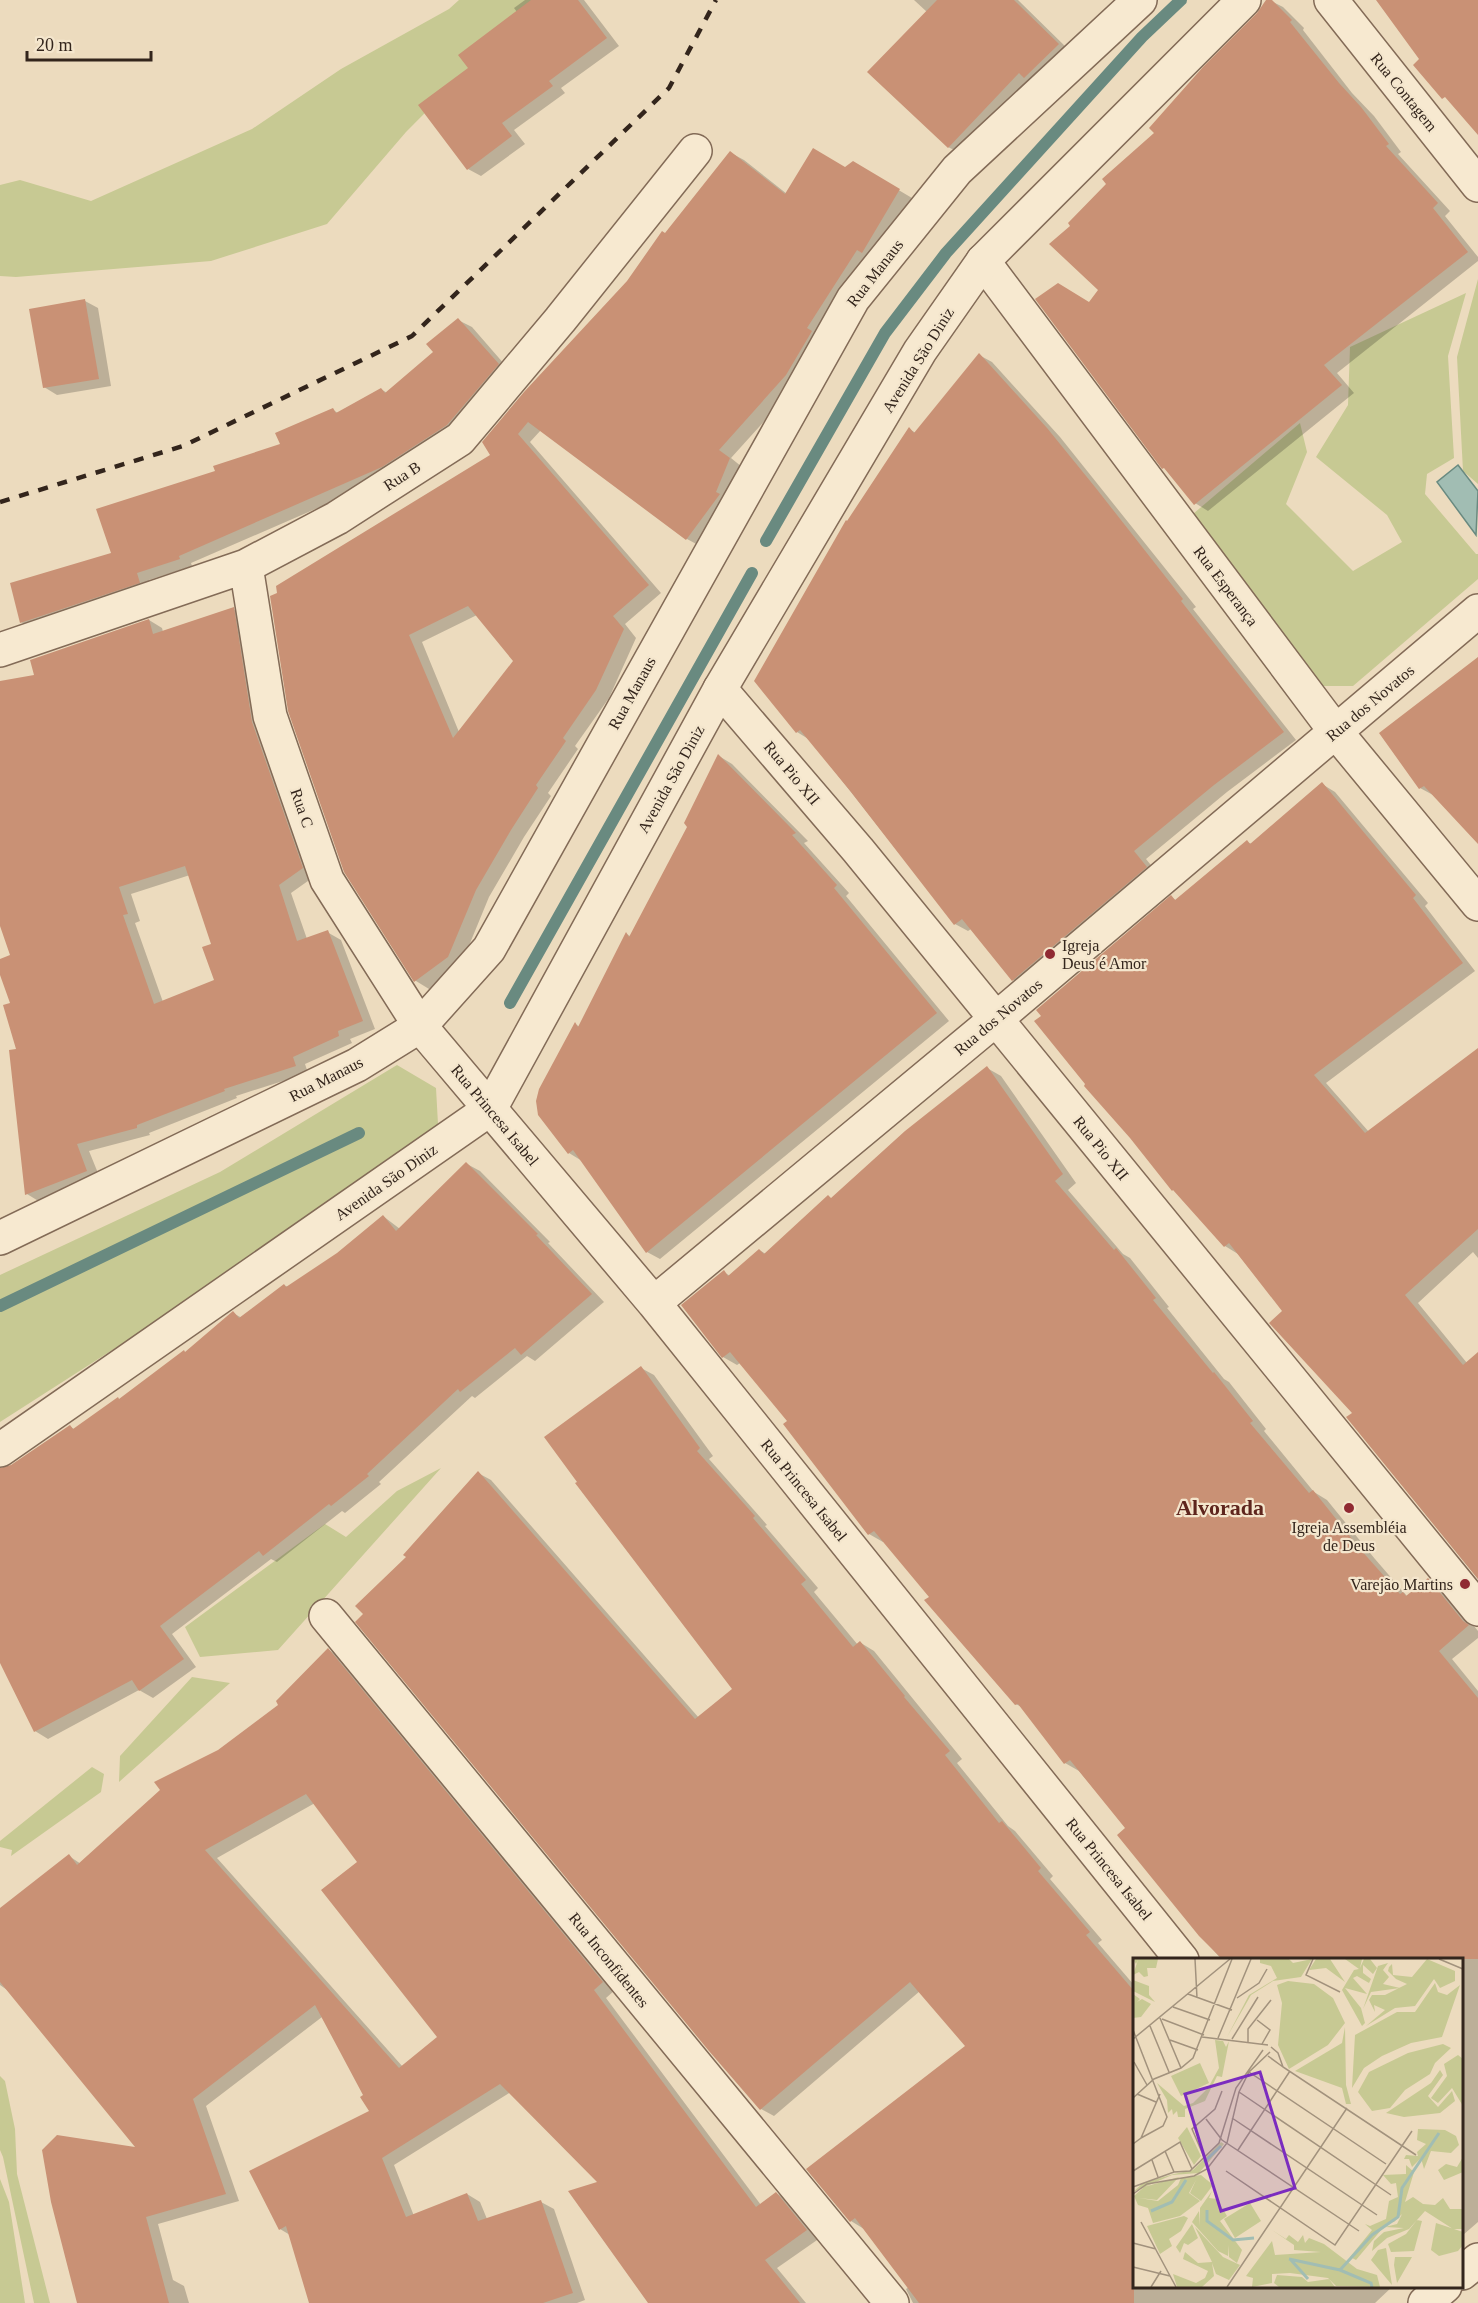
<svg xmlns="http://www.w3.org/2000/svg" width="1478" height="2303" font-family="Georgia,serif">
	<rect width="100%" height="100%" fill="#ecdbbe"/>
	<path fill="#c7c993" d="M459,0H540L525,12L406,132L327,224L211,261L16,277L0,276V185L20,180L91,201L252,129L341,69L449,9Z
		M1478,279V484L1463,471L1457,357Z
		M1466,293L1448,356L1454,458L1427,474L1425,494L1476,554H1478V579L1353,686H1318L1193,514L1300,423L1307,452L1286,504L1353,571L1402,542L1387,515L1316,457L1348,405L1350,347Z
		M397,1065L436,1088L438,1124L276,1245L0,1422V1275L220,1172Z
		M441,1468L278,1650L200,1657L185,1627L325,1524L346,1537L397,1491Z
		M192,1677L230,1683L119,1782L120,1756Z
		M92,1767L104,1774L101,1792L11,1856L12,1850L0,1847V1841Z
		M0,2076L5,2081L15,2129L17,2174L50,2303H34L3,2157L0,2150Z
		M0,2179L9,2202L25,2303H0Z"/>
	<path fill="#a1bdb3" stroke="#698a80" stroke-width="1.5" d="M1458,465L1478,491L1476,535L1437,482Z"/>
	<path fill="#0003" fill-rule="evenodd" d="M525,0H584L619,46L561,88L565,93L514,130L525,144L481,176L468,169L470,69L517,12L514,8Z
		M914,0H1018L1071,52L962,154L948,147L927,12Z
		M1269,0L1283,7L1304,28L1303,30L1352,93L1374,116L1401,152L1398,154L1450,211L1445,216L1478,257V261L1337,373L1354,393L1208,511L1195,503L1090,303L1100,290L1072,226L1156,133Z
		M731,153L744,160L787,194L846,169L853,163L912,198L799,383L731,458L742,467L700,546L687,539L541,430L530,442L661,593L625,624L636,638L609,698L575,746L578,749L548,793L551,796L524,837L489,897L461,965L429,989L416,981L345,871L290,711ZM477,615L515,661L459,732L422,642Z
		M85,301L98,308L111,386L57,395L44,387Z
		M458,320L472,327L511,372L396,474L191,563L192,566L149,580L152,590L35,630L21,622L113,554L217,472L283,445L333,410L338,413L381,389L387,393L436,353Z
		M979,355L992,362L1060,437L1196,607L1193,609L1296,740L1227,792L1146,859L1159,875L1026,987L1013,980L971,929L968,931L955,924L810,740L797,732L848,523L909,429L916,433Z
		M233,609L246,617L315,876L291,893L307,939L327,932L341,940L375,1029L350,1039L352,1043L305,1064L308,1073L236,1096L237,1098L149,1133L150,1135L89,1151L100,1178L40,1202L27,1194L18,1050L12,1004L0,971V960L12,956L0,899V683L36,677L149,620L162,628L163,632ZM190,875L213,945L216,981L163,1002L135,923L140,921L131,894Z
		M1478,657V842L1433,795L1420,788Z
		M719,756L732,764L808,841L804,843L849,893L846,896L949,1021L660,1259L647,1252L582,1161L569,1153L575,1024L580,1027L627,934L631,937L689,826Z
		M1322,784L1335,792L1428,903L1425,906L1475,971L1326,1083L1369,1132L1478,1050V1258L1473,1252L1418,1303L1467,1363L1478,1354V1579L1348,1418L1354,1413L1284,1312L1238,1254L1225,1246L1171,897L1177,901L1247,842L1252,844Z
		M987,1068L1001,1076L1076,1183L1068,1190L1123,1254L1130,1258L1169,1307L1167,1308L1224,1379L1229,1382L1266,1429L1264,1431L1314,1492L1327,1500L1375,1559L1407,1596L1429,1580L1443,1588L1478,1631V1638L1452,1659L1478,1691V2222L1463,2235L1462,1960H1222L1200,1935L1127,1828L1079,1771L1065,1763L1023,1708L1016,1704L885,1541L883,1542L869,1534L789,1421L740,1363L737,1365L723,1357L724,1272L730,1276L759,1250L766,1254Z
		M467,1164L480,1171L550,1242L548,1243L604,1302L535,1361L527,1356L475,1398L472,1396L379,1482L381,1484L345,1513L342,1511L277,1562L271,1559L172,1634L196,1667L153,1698L139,1690L48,1739L35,1731L0,1660V1470L11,1467L71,1427L75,1430L120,1400L186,1353L233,1313L242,1318L284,1285L288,1287L338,1254L383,1216L400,1229Z
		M641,1368L654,1375L713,1456L709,1459L767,1525L765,1526L818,1588L814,1592L858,1645L861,1643L874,1651L962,1759L957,1763L1008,1826L1015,1831L1053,1876L1050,1879L1102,1940L1098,1943L1134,1985V2286H1393L1375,2303H913L906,2289L909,2287L864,2229L851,2221L967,2046L920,1991L774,2116L761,2109L408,1557L478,1473L491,1480L699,1718L734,1689Z
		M329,1650L342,1658L615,1990L606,1998L761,2205L776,2193L789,2201L820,2238L777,2268L806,2303H649L600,2182L511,2092L394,2165L414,2216L467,2194L480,2202L487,2219L541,2202L554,2209L585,2300L577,2303H311L290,2235L280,2229L371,2111L365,2096L322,2017L206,2106L239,2201L158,2224L173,2280L184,2286L189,2303H80L139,2149L10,1992L0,1985V1910L69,1856L81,1864L219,1751L280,1705ZM315,1803L359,1863L439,2037L403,2067L217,1858Z"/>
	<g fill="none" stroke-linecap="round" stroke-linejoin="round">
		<path stroke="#698a80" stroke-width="12" d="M766,541L885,333L946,253L1142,37L1181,0
			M510,1003L752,573
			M0,1306L359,1133"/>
	</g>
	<path fill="#c99175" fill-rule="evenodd" d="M531,0H578L607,38L549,81L553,86L502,123L512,136L467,170L418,105L468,68L458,55Z
		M937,0H1014L1059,44L1024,78L1019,73L948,148L867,72Z
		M1266,0H1272L1292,20L1290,22L1339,83L1361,107L1389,144L1386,146L1438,203L1433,208L1468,252L1324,365L1342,385L1194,505L1164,468L1162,469L1035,299L1058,283L1089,302L1098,290L1049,244L1070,226L1068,223L1106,184L1102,179L1154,133L1149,128L1203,67L1257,13Z
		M1376,0H1478V135L1445,97L1442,99L1413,65L1419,59Z
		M813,148L845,167L853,161L900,189L862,253L857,250L807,328L812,331L786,375L719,450L730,458L716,492L720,494L686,540L528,422L518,434L649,585L613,616L624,629L596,690L563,738L566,741L536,785L538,788L511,830L476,890L448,957L414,982L344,872L288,711L270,596L277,593L276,586L490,455L482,442L524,392L627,281L662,231L665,233L730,151L785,194ZM468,606L513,661L453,738L409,635Z
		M85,299L99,379L43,388L29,309Z
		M458,318L499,364L447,425L382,467L179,556L180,559L137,573L140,583L20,623L10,583L111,553L96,509L215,471L213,466L280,444L275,433L333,408L336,413L381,388L385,393L433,352L426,344Z
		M979,353L1047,428L1095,487L1183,599L1181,601L1284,732L1214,785L1134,851L1147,867L1012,981L962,919L954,925L851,792L800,730L796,733L754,681L846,520L847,521L909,427L914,433Z
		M234,607L252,722L303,868L279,885L297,941L328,930L363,1021L338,1031L339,1036L293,1057L296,1066L224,1089L225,1091L137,1125V1128L77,1144L87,1171L25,1195L9,1050L16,1049L3,1005L10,1003L0,975V959L10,955L0,926V681L34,675L30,660L149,619L153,634ZM185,866L211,944L202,947L214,980L154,1004L123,915L128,914L119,887Z
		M1478,657V844L1424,786L1419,789L1379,733Z
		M718,754L796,833L792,835L837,885L834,888L937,1013L646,1253L573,1150L568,1154L538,1115L536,1101L539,1089L575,1022L578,1027L626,932L629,937L687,827L684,823Z
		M1322,782L1416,895L1413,898L1463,963L1314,1075L1365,1133L1478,1048V1229L1405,1295L1463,1365L1478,1352V1579L1346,1417L1352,1413L1269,1323L1282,1311L1229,1243L1224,1247L1173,1190L1172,1191L1130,1138L1084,1086L1085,1084L1034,1021L1041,1016L1036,1010L1171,895L1175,900L1247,840L1250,844Z
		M987,1066L1063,1174L1055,1181L1114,1250L1116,1248L1156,1298L1153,1300L1213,1373L1214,1372L1253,1421L1250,1423L1309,1493L1313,1490L1360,1549L1400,1594L1403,1592L1406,1596L1428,1578L1463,1621L1469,1625L1439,1651L1478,1698V1959H1222L1199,1936L1117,1835L1125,1828L1070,1760L1064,1764L1018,1704L1015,1705L924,1600L929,1597L874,1531L868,1535L783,1424L787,1421L730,1352L722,1358L681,1305L724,1270L728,1276L759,1249L764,1254L828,1195L831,1198L905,1131Z
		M466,1162L538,1234L536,1235L592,1294L521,1355L515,1348L460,1392L458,1389L367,1474L369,1476L331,1506L329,1504L263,1556L259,1551L160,1626L184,1659L139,1691L132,1680L34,1732L0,1663V1468L11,1465L70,1425L73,1429L118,1397L119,1399L184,1350L185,1352L233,1311L239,1318L284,1284L286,1287L337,1253L383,1215L396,1231Z
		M641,1366L700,1448L697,1451L755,1516L753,1518L806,1580L801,1584L853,1647L860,1641L905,1696L904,1697L950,1751L945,1755L999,1823L1002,1821L1041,1868L1038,1871L1090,1932L1086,1935L1134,1991V2303H919L855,2218L850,2222L806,2169L965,2046L910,1982L760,2110L709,2051L355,1622L363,1614L355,1606L406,1557L403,1555L478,1471L695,1719L732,1689L575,1483L577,1482L544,1437Z
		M328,1648L603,1982L594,1990L756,2207L776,2192L807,2230L765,2260L800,2303H648L568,2191L597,2182L500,2084L382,2158L406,2217L467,2193L478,2221L541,2200L573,2293L543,2303H309L286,2226L279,2230L249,2171L369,2111L360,2097L363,2095L315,2005L193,2099L226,2194L146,2217L169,2303H77L51,2202L42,2150L57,2135L135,2147L0,1982V1908L69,1854L77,1865L160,1790L154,1782L218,1750L278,1705L276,1701ZM306,1794L357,1862L321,1890L437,2037L399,2068L205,1850Z"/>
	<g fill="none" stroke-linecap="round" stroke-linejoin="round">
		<g stroke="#836b57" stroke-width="36">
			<path id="minor" d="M1331,0L1478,185
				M983,261L1336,732L1478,904
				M246,566L270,716L327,880L420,1026L654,1303L1182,1960
				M0,650L246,566L337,518L460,439L560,320L695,151
				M720,689L858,850L1478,1609
				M654,1303L996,1019L1478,611
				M326,1616L892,2303
				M1462,2273L1478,2260
				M1425,2303L1445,2286"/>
		</g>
		<g stroke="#836b57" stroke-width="36">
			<path id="tertiary" d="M0,1238L357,1065L420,1026L489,949L853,299L957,170L1140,0
				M0,1450L490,1109L720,689L920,351L983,261L1244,0"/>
		</g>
		<use href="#minor" stroke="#f7e9d0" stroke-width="33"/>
		<use href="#tertiary" stroke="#f7e9d0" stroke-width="33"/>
		<path stroke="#33251c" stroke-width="4.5" stroke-dasharray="10 10" stroke-linecap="butt" d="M0,502L183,446L412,336L669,88L716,0"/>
	</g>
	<g fill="#902a32" stroke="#f4e6cd" stroke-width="2">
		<circle cx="1050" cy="954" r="6"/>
		<circle cx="1349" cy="1508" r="6"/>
		<circle cx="1465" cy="1584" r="6"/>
	</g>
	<g text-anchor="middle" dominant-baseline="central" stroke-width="4.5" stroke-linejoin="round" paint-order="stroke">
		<g font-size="16" fill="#33251c" stroke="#f4e6cd">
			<text transform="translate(1404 92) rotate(51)">Rua Contagem</text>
			<text transform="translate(875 273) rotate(-52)">Rua Manaus</text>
			<text transform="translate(918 360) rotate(-58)">Avenida São Diniz</text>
			<text transform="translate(402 476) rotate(-33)">Rua B</text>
			<text transform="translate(1226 586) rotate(53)">Rua Esperança</text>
			<text transform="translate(632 693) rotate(-61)">Rua Manaus</text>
			<text transform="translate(1370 703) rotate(-40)">Rua dos Novatos</text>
			<text transform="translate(792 773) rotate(50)">Rua Pio XII</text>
			<text transform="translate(671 779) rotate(-61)">Avenida São Diniz</text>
			<text transform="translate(302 808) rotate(71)">Rua C</text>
			<text transform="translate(998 1017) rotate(-40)">Rua dos Novatos</text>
			<text transform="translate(326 1079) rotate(-27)">Rua Manaus</text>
			<text transform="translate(495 1115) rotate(50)">Rua Princesa Isabel</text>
			<text transform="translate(1101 1148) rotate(51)">Rua Pio XII</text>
			<text transform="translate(386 1182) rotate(-35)">Avenida São Diniz</text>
			<text transform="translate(804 1490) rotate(51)">Rua Princesa Isabel</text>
			<text transform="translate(1109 1869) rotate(51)">Rua Princesa Isabel</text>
			<text transform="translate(609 1960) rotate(51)">Rua Inconfidentes</text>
		</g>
		<g font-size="16" fill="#33251c" stroke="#f4e6cd" text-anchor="start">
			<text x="1062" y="945">Igreja<tspan x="1062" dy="18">Deus é Amor</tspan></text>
			<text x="1349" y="1527" text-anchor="middle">Igreja Assembléia<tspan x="1349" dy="18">de Deus</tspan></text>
			<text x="1453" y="1584" text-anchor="end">Varejão Martins</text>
		</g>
		<g font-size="22" font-weight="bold" fill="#5e251d" stroke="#f4e6cd">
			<text x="1220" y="1507">Alvorada</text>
		</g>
	</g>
	<g transform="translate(1133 1958)">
		<rect width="330" height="330" fill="#ecdbbe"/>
		<path d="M0,1H25L23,10H14L15,18L11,19L6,14L0,17L5,2L3,6ZM127,1H156L160,5L179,1L168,19L140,23L118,37L94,79L116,37L144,20L138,8L127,5ZM183,1H197L212,24L193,10L176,12ZM212,1H229L227,10L231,1H237L244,10L240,16L230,7V15L238,21L236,25L224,18L220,20L234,36L212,30L228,50L232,65L229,68L209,32L221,12L226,11ZM294,1L322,13V23L307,30L301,21L282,48L262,50L233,68L252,52L241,47L242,54L236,42L239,37H252L274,26L263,21L255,13L256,9L259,6L260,17L279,19ZM255,5L250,12L256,19L250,26L267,30L238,34L230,51L245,8ZM0,22L16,28V37L22,44L0,33ZM155,23L181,26L200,40L212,65L195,87L156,111L145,87L149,45L144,27ZM302,25L305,34L314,37L327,27L309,79L278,85L249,98L231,110L219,130L222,77L264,54H282ZM0,36L7,41L4,44L9,41L18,46L8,59L0,60ZM212,69L213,127L218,146H213L209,130L162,113L209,85ZM82,82L90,83L93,89L96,83L89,119L84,118L72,143L52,151V159H45L44,153L40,157L39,151L35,155L34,142L24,125L51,148L60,145L75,130L86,110ZM310,86L318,90L302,105L297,116L272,132L257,150L239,153L225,134L236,114L275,95ZM325,97L330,101V148L319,130L305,145L298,140L314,118L311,106ZM67,105L76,125L48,138L38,118ZM307,112L310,117L295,138L305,149L319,133L322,143L307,155L271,159L253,155L298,125ZM54,169L68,198L61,207L45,180ZM285,171L312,172L323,178L326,187L318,195L298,193L291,211L288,200L279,209L276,201H271L273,197L285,198L284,194L293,186L284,182ZM88,184L91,186L66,215L39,217L0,234L10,225L41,216L60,212ZM330,199V214L311,222L305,212L313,206L324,209ZM273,207L281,214L272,244L280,239L290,246L302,247L310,240L317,251H330V271H320L292,253L276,271L254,280L239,293L241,283L251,274L271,270L252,269L264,266L269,256L261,264L254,265L223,302L217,299L239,272L232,266L237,268L253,261L256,243L265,239L263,225L258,226L250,217L273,216ZM68,217L80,227L68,243L57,235L63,222L56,235L67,243L47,258L20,265L15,250L5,247L1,238L11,229L46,219L24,242L6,240L25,243L45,227L48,220ZM79,233L76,240L84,241L94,258L87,263L109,292L104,305L96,299L95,287V298L85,293L59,264L66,253L67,268V250ZM117,245L128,263L102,280L91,261ZM51,258L55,260L48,273L36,281L39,288L27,296L14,268ZM284,262L289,263L281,293L258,294L255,286L273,276ZM303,265L330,274V287L325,293L306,298L298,292ZM59,266L65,280L55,287L51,285L47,295L43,289ZM62,269L90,299L107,307L96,322L83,316L79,305L81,318L69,329H44L40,316L63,325L72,320L75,313L50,301L52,294L65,305L79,304ZM139,272L153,281L156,277L165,284L170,277L172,285L176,280L191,286L224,311L244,317L247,329L203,328L195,320L157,315L139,316V325L119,329L120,320L113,318L139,283L142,297L188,294L161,292V287ZM253,290L259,327L238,302L245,292ZM262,299H279L264,325L261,307ZM144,317L169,319L175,324L196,321L202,329H146L141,325Z" fill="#c7c993"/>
		<path fill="none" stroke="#a1bdb3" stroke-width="3" d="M71,204L88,188M74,252V263L100,282L121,280M18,253L39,244L53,222M156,301L207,312L238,325L239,329M158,302L175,321M207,312L239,277L265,259L269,230L306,175"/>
		<path fill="none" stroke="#a2927d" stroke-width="1.5" d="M62,1L64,40M180,1L173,17L207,34M306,1L330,11M55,36L99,52M104,40L126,25L134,11M40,49L77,62M27,60L48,110M29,61L71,77M124,62L137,72L129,86M17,68L36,114M0,72L34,159L30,168L8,180M69,79L135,87M85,80L118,1M0,81L97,1M99,81L125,39M37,82L65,92M115,84V71L138,42M138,89L145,95L150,109L283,197M135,98L150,109M1,104L14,127M116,114L253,206M106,134L258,237M4,136L23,144M0,140L21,121L48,110L60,100L99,1M99,160L244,257M73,161L89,182L226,273M0,186L8,180L27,136M105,192L157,113M32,193L41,214M71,199L59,171L82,151L89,133M19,202L25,219M0,213L47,184L59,211M93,213L202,287L279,173M0,229L41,214L57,213L86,185L103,130L130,92M0,236L14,226L61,218L74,211L94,185L106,134L116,114L137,94M8,264L43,329M0,285L23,291M0,309L37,318M18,329L28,313M94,329L214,150"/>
		<path fill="#7b2cbf" fill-opacity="0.15" stroke="#7b2cbf" stroke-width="3" d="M127,114L162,230L88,253L52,136Z"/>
		<rect width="330" height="330" fill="none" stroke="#33251c" stroke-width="3"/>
	</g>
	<path d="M27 51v9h124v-9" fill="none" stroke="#33251c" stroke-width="3"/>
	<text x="36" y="51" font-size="18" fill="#33251c" stroke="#f4e6cd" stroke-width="4.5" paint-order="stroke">20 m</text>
</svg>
